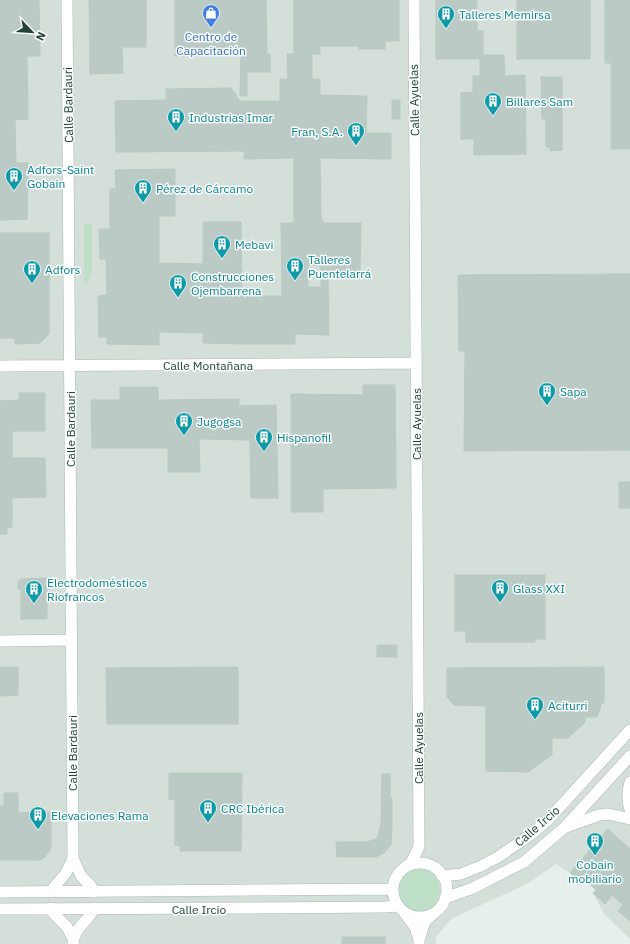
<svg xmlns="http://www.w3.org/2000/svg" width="630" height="944" font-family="'IBM Plex Sans',sans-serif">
	<rect width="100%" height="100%" fill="#e6efeb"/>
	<path fill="#d4dfda" d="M0,0H630V939L604,914L593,893L596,890L584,879L581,882L570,873L556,864L529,883L451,919L436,937V944H0Z"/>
	<path fill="#bfe0c8" d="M84,223H92V271L89,280L84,283Z
		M398 890a21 21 0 1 1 42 0a21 21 0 1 1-42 0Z"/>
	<path fill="#bbcac4" stroke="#b8c9c2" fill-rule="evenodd" d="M0,0H39L40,56H27L28,119L15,120L16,163H28L27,219L0,220Z
		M89,0H146V47H122L123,73L90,74Z
		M175,0H266L267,54H270V72H247V96H240L241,55L175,56Z
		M294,0H399V41H385V49H359V46H320V54H312V79H320V95L367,96L366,133H391V159L320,158L321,218L324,223H361L360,276H328L329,335L295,334V344H243L203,343V333L159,332V345L107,344V337H99L98,296L107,295L106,259H100L99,229H110V189H116L115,170L175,169V216H159V263L203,264V222H241L242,296H282L281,223H294V158L244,159L245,151L116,152L115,101L166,100V89L231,88L240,101H280V79H288L287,54H294ZM308,265L321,266V287H308Z
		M436,0H477V31H483V55H504L505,76L525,75L526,154L474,155V139H461V93L473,92V76H480V59H436Z
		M517,0H590V59H517Z
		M605,0H630V149H611V63H605Z
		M541,77H562V150L550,151V147H546V119H542Z
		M392,100H400V119H392Z
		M0,233H49V334L40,343L15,344V338H0Z
		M630,274V450L464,451L465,351H459L458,275Z
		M363,385H395L396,488L323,489V512H291V394L363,395Z
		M120,387H158V400L239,399V406L276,405L278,498H251L250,440L199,439L200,472H168V448H92L91,400H120Z
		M19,393H45V431H12V458H45L46,497L12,498V527L7,528V534H0V401L19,400Z
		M619,482H630V508H619Z
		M455,575H545V639H535V642H466V631H455Z
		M47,578V619H21V589H18V581H21V579Z
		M377,645H397V657H377Z
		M0,667H18V695L0,696Z
		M238,667V724H107L106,668Z
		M604,667V703H601L600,709L597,717H585V722L568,738H552V755L528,772L486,771V706L454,705L447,697V668Z
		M169,773H242L241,851H180V846L175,845V800L169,799Z
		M382,774H390V798H392V829L391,845L384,853L376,857H337L336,842H366L377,839L381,824Z
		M4,793H18V813L51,812V848L45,857L39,860H0V806H4Z
		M608,829L630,849V921L618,911L623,905L612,895L605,904L593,893L596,890L584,879L581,882L570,873Z
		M342,937H385V944H342Z"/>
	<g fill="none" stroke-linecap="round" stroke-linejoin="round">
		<g stroke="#a8b8b2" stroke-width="12">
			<path id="minor" d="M67,0L73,858L81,876L91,886L94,892
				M0,366L416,363
				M0,641L71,640
				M630,782C627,792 627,800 630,810
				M566,827L599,815L608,814L630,819
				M393 890a27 27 0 1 1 54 0a27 27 0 1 1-54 0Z
				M404,868L411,863L419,847L414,0
				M442,876L461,874L481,866L498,857L530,835L548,820L630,730
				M0,892L393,889
				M51,892L54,887L66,873L73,858
				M445,898L473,888L524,862L564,828L630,756
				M51,908L54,914L67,927L73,939
				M0,909L241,908L385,907L398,906
				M403,911L415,927L419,940
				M73,944C73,929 88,921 95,908
				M419,944V940L425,921L433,914"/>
		</g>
		<use href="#minor" stroke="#fff" stroke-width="11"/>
	</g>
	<defs>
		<g id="shop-pin" transform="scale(0.9)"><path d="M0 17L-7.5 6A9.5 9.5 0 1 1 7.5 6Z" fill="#3f7fe0" stroke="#f7fbf9"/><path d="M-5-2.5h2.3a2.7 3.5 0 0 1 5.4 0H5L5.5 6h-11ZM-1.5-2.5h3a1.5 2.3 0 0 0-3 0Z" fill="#fff"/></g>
		<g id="building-pin" transform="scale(0.9)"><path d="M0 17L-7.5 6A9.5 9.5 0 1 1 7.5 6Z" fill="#0f9aa8" stroke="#f7fbf9"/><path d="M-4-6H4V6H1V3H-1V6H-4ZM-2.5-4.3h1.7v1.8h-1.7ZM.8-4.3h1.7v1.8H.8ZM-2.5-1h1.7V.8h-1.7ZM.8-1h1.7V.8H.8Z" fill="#fff"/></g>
	</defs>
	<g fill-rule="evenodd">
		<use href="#shop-pin" x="211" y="13"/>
		<use href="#building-pin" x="446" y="14"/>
		<use href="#building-pin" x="493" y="101"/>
		<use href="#building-pin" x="176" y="117"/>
		<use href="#building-pin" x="356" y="131"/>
		<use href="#building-pin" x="14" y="176"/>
		<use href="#building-pin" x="143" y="188"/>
		<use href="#building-pin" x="222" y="244"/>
		<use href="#building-pin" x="295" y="266"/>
		<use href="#building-pin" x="32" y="269"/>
		<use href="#building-pin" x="178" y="283"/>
		<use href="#building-pin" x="547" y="391"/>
		<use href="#building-pin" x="184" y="421"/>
		<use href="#building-pin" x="264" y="437"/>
		<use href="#building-pin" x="500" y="588"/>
		<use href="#building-pin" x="34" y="589"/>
		<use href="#building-pin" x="535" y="705"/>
		<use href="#building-pin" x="208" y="808"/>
		<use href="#building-pin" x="38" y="815"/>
		<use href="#building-pin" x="595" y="841"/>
	</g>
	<g text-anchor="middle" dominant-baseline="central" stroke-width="3" stroke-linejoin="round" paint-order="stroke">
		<g font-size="12" fill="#0d838f" stroke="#f7fbf9" text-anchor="start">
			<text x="459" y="14">Talleres Memirsa</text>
			<text x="506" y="101">Billares Sam</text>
			<text x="189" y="117">Industrias Imar</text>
			<text x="343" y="131" text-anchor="end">Fran, S.A.</text>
			<text x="27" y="169">Adfors-Saint<tspan x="27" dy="14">Gobain</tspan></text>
			<text x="156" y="188">Pérez de Cárcamo</text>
			<text x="235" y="244">Mebavi</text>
			<text x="308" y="259">Talleres<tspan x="308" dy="14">Puentelarrá</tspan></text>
			<text x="45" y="269">Adfors</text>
			<text x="191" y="276">Construcciones<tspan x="191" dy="14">Ojembarrena</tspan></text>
			<text x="560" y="391">Sapa</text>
			<text x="197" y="421">Jugogsa</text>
			<text x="277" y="437">Hispanofil</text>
			<text x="47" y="582">Electrodomésticos<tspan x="47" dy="14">Riofrancos</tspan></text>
			<text x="513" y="588">Glass XXI</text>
			<text x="548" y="705">Aciturri</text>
			<text x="221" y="808">CRC Ibérica</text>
			<text x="51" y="815">Elevaciones Rama</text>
			<text x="595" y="864" text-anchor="middle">Cobain<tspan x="595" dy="14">mobiliario</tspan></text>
		</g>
		<g font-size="12" fill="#366cbe" stroke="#f7fbf9">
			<text x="211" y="36">Centro de<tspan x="211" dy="14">Capacitación</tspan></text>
		</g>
		<g font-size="12" fill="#24423a" stroke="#f7fbf9">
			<text transform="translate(414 100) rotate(-91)">Calle Ayuelas</text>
			<text transform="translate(68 105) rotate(-91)">Calle Bardauri</text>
			<text x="208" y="365">Calle Montañana</text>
			<text transform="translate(416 424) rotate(-90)">Calle Ayuelas</text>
			<text transform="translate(70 429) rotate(-90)">Calle Bardauri</text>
			<text transform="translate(418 748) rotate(-90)">Calle Ayuelas</text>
			<text transform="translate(72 753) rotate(-90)">Calle Bardauri</text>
			<text transform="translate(537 826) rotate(-41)">Calle Ircio</text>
			<text x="199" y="909">Calle Ircio</text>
		</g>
	</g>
	<g transform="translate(32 32) rotate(115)" stroke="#f7fbf9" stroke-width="3" paint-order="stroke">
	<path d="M0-3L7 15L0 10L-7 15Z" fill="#24423a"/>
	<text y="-6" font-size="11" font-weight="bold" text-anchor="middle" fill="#24423a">N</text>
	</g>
</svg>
